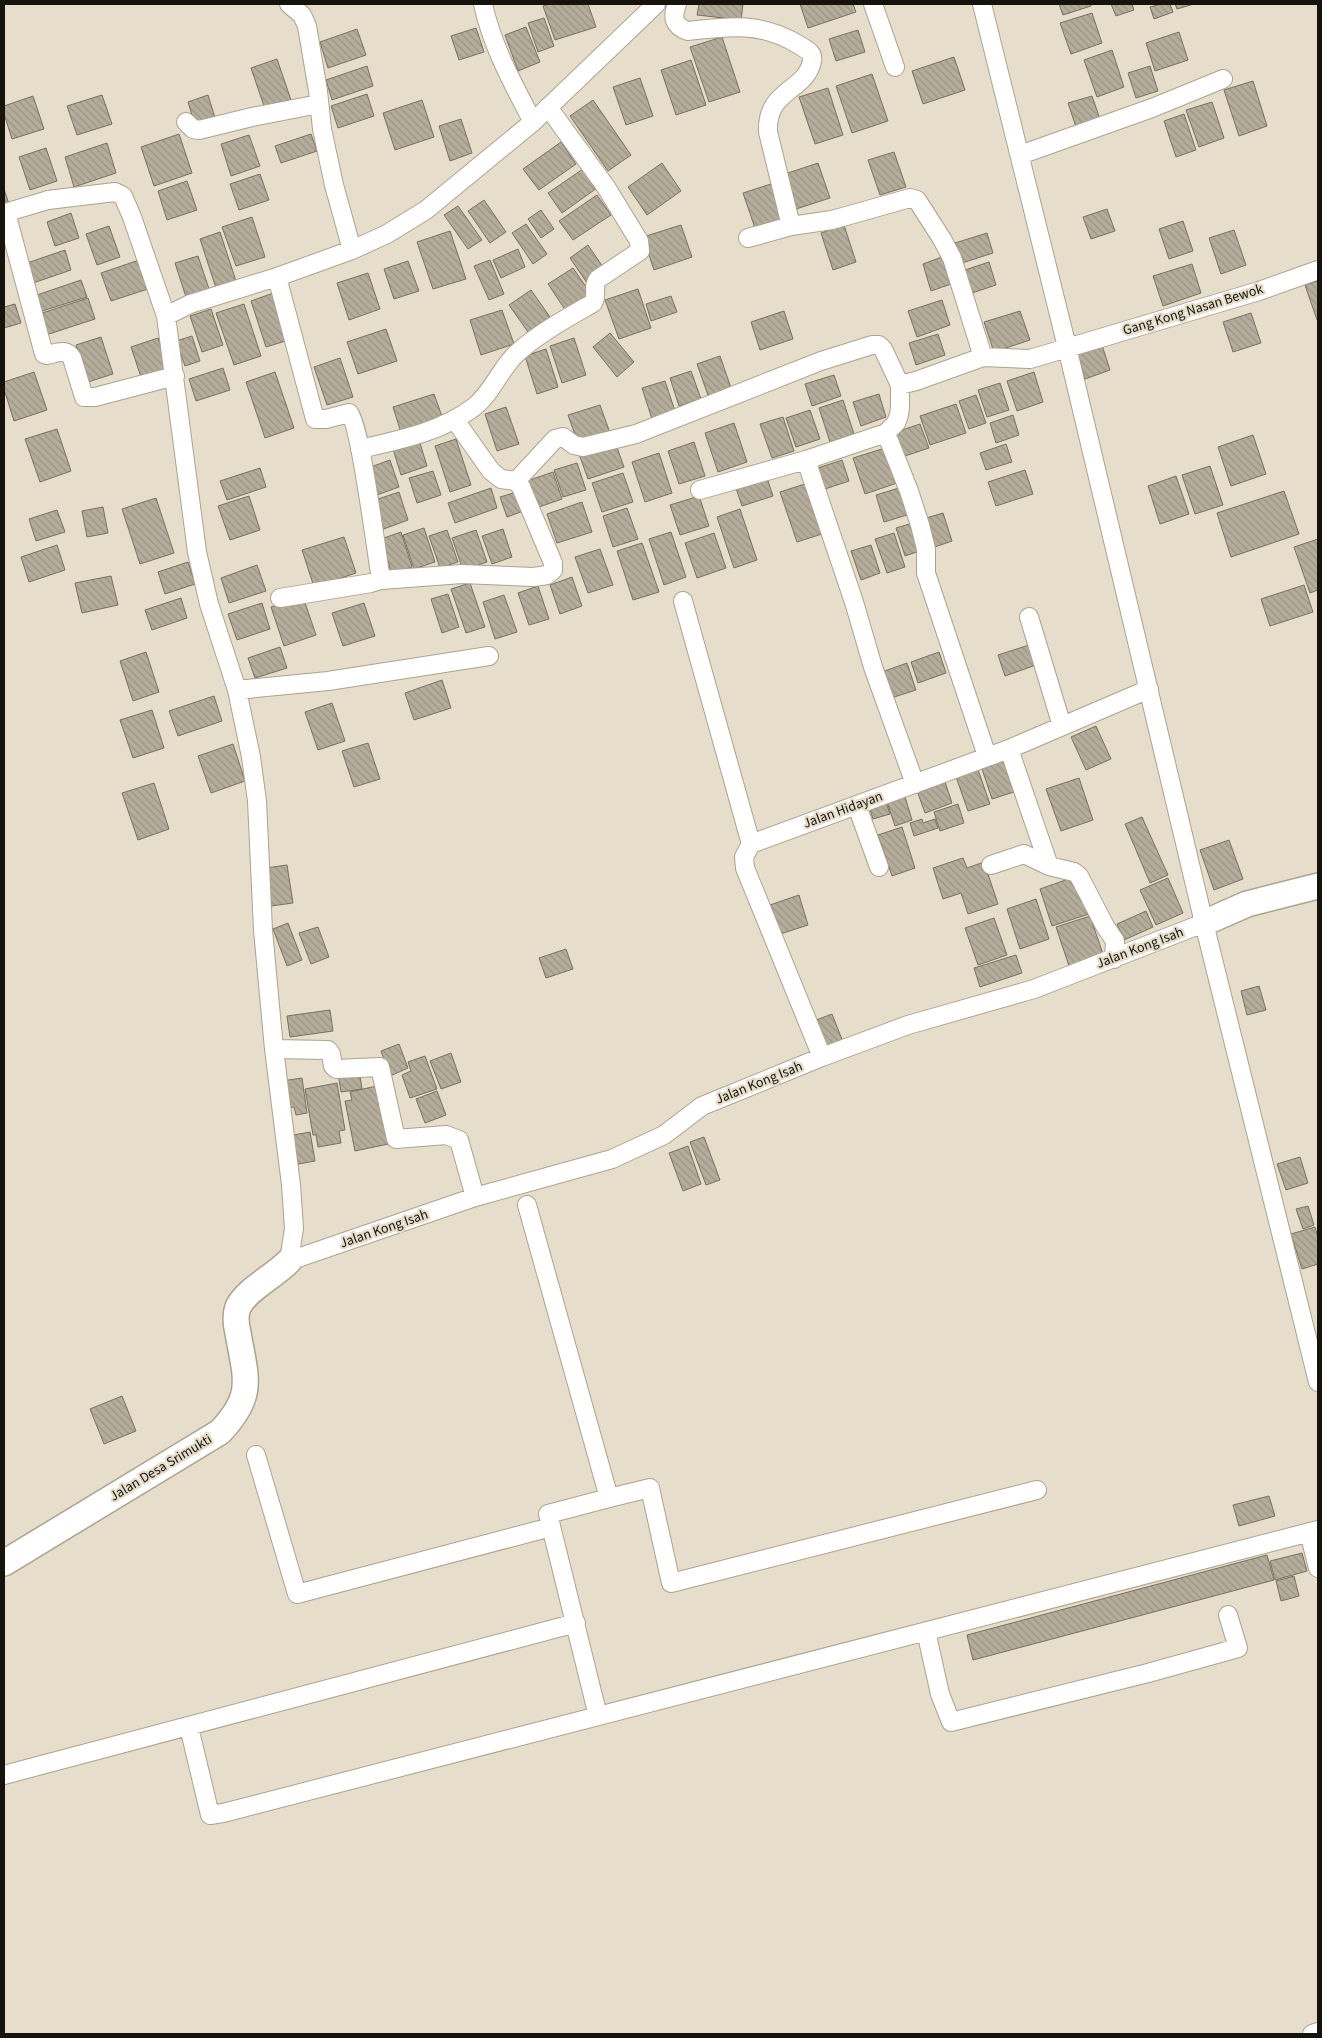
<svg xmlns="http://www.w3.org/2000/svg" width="1322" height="2038" font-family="'Source Sans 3',sans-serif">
	<defs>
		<pattern id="building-back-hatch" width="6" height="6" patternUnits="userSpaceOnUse" patternTransform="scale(1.25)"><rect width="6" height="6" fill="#b5ad9b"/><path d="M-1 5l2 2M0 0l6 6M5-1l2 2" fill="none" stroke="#9b9484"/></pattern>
	</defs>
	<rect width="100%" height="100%" fill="#e6ddca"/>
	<path fill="url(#building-back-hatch)" stroke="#78715f" d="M549,4H588L596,27L555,40L543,6Z
		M699,4H743L741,20L697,15Z
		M800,4H853L856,12L808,28Z
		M1059,4H1091V6L1063,15Z
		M1111,4H1132L1134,10L1116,16Z
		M1161,4H1170L1173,12L1154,19L1150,7Z
		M1175,4H1194L1177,9Z
		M1092,13L1102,43L1071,54L1060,23Z
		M544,18L554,46L538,52L528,23Z
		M526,27L540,62L518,71L505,35Z
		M476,28L484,52L459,60L451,36Z
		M357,29L366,55L328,68L320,42Z
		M858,30L865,52L836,61L829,39Z
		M1179,32L1188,60L1155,71L1146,43Z
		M722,37L740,92L709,102L690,47Z
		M1112,50L1124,87L1097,97L1084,60Z
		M954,57L965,90L923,104L912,71Z
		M277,59L291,100L265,109L251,68Z
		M691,60L706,105L676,115L661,70Z
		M367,66L373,86L332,100L326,80Z
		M1150,66L1158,91L1136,98L1128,73Z
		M872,74L888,121L852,133L836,86Z
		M640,78L653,116L626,125L613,87Z
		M1253,81L1267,126L1239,136L1224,90Z
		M828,88L843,135L815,144L799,97Z
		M367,94L374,116L338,128L331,106Z
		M102,95L112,124L77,135L67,106Z
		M208,95L216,121L196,128L188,102Z
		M33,96L44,129L12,139L4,114V106Z
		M1092,96L1100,119L1076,127L1068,103Z
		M422,100L434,137L395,150L383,113Z
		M593,100L631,155L608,171L570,116Z
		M1212,102L1224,138L1199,147L1186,110Z
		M1184,114L1196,150L1176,157L1164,121Z
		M461,119L472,153L450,161L439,126Z
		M179,134L192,173L154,186L141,147Z
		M311,134L317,151L281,163L275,146Z
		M249,135L260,166L231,176L221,144Z
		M561,142L576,164L539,190L523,169Z
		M107,143L116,173L74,187L65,157Z
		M46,148L57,181L30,190L19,157Z
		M894,152L906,187L880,195L868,160Z
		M662,163L681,191L647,215L628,187Z
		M818,163L830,198L793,210L782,175Z
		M583,169L597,188L562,213L548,193Z
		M260,174L269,200L239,210L230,184Z
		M187,181L197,210L167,220L158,191Z
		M774,183L786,221L756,231L743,193Z
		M4,189L9,204L4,205Z
		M597,195L611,215L573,240L559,221Z
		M484,200L506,232L490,243L468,211Z
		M458,206L482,240L468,249L444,215Z
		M1107,209L1115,231L1091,239L1083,217Z
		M541,210L554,229L541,238L528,219Z
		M71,213L79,238L55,246L47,222Z
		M252,217L265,257L236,266L222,227Z
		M1183,221L1193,251L1169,259L1159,229Z
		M526,224L547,254L533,264L512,233Z
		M681,225L692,257L654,270L643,237Z
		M844,225L856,262L833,270L821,233Z
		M109,226L120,257L97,265L86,234Z
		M1234,230L1246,265L1221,274L1209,238Z
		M450,231L466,279L433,289L417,242Z
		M220,232L236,281L216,288L200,239Z
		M987,233L993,253L962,263L955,243Z
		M588,245L605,270L587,283L570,258Z
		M518,249L525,267L501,278L493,260Z
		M65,250L71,270L33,283L27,263Z
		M198,256L209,289L186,297L175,263Z
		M942,257L951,284L931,291L923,264Z
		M142,259L151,288L111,301L101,273Z
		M490,260L504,294L489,300L474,266Z
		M408,261L419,291L394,299L384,269Z
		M989,262L996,285L972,293L965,270Z
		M1192,264L1201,293L1163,306L1153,276Z
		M573,268L591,294L566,311L548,284Z
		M368,273L380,309L349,320L337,283Z
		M81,280L87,297L39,312L34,296Z
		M1318,281V319L1317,320L1305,285Z
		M638,289L651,328L619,339L605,300Z
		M531,290L550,317L528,332L509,305Z
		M276,292L292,339L266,347L251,301Z
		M671,296L677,312L651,321L646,304Z
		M88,298L95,319L46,335L39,314Z
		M942,300L950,325L917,337L908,311Z
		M15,304L21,323L4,328V307Z
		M244,304L261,356L234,365L216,313Z
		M211,309L223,345L202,352L190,316Z
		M502,310L514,344L481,355L470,320Z
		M784,311L793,339L760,350L751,322Z
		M1020,311L1030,340L994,352L984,322Z
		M1251,313L1261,343L1233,352L1223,322Z
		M386,329L397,361L358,374L347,342Z
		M610,333L634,362L617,377L593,347Z
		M938,334L945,355L916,365L909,343Z
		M192,336L200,361L185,366L176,341Z
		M101,337L113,374L88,382L76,345Z
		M158,338L168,368L141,377L131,347Z
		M574,338L586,375L562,383L550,346Z
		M1101,342L1110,370L1085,379L1076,350Z
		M546,349L558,387L537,394L525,356Z
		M720,356L732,391L709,398L697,364Z
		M340,358L353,397L327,405L314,367Z
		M223,368L230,390L196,401L189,379Z
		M691,371L701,399L679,406L670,378Z
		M34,372L47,410L14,421L4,389V382Z
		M275,372L294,428L265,438L246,382Z
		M1034,372L1043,402L1017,411L1007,381Z
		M834,375L841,396L812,406L805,384Z
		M665,381L675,411L652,419L642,388Z
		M1000,383L1009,410L987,417L978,390Z
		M434,394L444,422L402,436L393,407Z
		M879,394L886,417L861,426L853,402Z
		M976,395L986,423L969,429L959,401Z
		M843,400L854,434L830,442L819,408Z
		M956,404L966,433L930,445L920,416Z
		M600,405L610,433L578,443L568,415Z
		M506,407L519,444L497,451L485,414Z
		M810,410L820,439L796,447L786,418Z
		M1013,415L1019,435L996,443L990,423Z
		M783,417L794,451L772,458L760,424Z
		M734,423L747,462L718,472L705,433Z
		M920,424L929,448L899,458L890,434Z
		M57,429L71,471L40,482L25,439Z
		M1253,435L1266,474L1231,486L1218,447Z
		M456,439L471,485L450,492L435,446Z
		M419,440L427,466L401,475L393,449Z
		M615,442L624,467L588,479L579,454Z
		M694,442L705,476L679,484L668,451Z
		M1006,444L1012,462L986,470L980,453Z
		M885,448L897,483L865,494L853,458Z
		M659,453L672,493L645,502L632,462Z
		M390,460L399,487L377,495L368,468Z
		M842,460L849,481L822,490L815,469Z
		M577,463L586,490L563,497L554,470Z
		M1210,466L1223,505L1195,514L1182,475Z
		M260,468L266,487L227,500L220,481Z
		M1025,470L1033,494L996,506L988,482Z
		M433,471L441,495L417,503L409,478Z
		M553,472L562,499L536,508L527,481Z
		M623,473L633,502L602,512L592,483Z
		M1176,476L1189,514L1160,524L1148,486Z
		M767,478L773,496L742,506L736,488Z
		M808,483L825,533L797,542L780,492Z
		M491,488L497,508L455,523L448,503Z
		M899,488L907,515L884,522L876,495Z
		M520,491L526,510L507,517L500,497Z
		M1284,491L1299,534L1231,557L1217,513Z
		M399,492L408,520L381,530L372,501Z
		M249,496L260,530L230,540L218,506Z
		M699,496L709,526L680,535L670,505Z
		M156,498L174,553L140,564L122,509Z
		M582,502L592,532L557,543L547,514Z
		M103,507L108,533L87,537L82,511Z
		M627,508L638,539L613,547L603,516Z
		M740,509L757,560L734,568L717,517Z
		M57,510L65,532L36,541L29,519Z
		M943,513L952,541L932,548L923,519Z
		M916,522L925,549L905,556L896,528Z
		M424,528L435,562L414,569L403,535Z
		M503,529L512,557L492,564L482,536Z
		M447,530L458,562L440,568L429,536Z
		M476,530L487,562L463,570L452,538Z
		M401,532L412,567L392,574L381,539Z
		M671,532L686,577L664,585L649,539Z
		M714,533L726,568L697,578L685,543Z
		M894,533L905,567L887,573L875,539Z
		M344,537L356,573L314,587L302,550Z
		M1318,539V590L1310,593L1294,547Z
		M642,543L659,592L633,600L617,551Z
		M57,545L65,570L29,582L21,557Z
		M871,545L880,573L861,580L851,551Z
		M600,549L613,585L588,593L575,557Z
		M188,562L195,584L165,594L158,572Z
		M257,565L266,591L229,603L221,578Z
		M111,576L118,605L82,613L75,583Z
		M572,577L582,606L560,614L550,585Z
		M470,583L485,627L466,633L451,589Z
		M1304,585L1313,612L1270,626L1261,599Z
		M538,586L549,619L529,625L518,593Z
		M448,594L459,627L442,633L431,599Z
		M504,595L517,632L495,639L483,602Z
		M303,597L316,635L284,646L271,607Z
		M181,598L187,618L152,630L145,610Z
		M262,603L270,629L237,640L228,614Z
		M364,603L375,636L343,646L332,613Z
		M1029,645L1036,665L1005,676L998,655Z
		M280,647L287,668L255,678L248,658Z
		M146,652L159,692L133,701L120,661Z
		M939,652L946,673L918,683L911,662Z
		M907,663L916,690L888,699L879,673Z
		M442,680L451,708L414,720L405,693Z
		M214,696L222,721L178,736L169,711Z
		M332,703L345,741L318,750L305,712Z
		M152,710L164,748L133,758L120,720Z
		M1096,726L1111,759L1086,770L1071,737Z
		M368,743L380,779L354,787L342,751Z
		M233,744L245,781L211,793L198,756Z
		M1009,757L1020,790L992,799L981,766Z
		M977,767L990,804L968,811L955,774Z
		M943,776L952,803L925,813L915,785Z
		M1079,778L1093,820L1061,831L1046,789Z
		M154,783L169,829L138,840L122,793Z
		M903,790L912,820L895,826L885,796Z
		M884,797L890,814L873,819L868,803Z
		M958,804L964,823L940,831L934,812Z
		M1142,817L1168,875L1150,883L1125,824Z
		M922,819L923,823L935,819L938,828L914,836L910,823Z
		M902,827L915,868L892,876L878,835Z
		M1229,840L1243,879L1214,890L1200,850Z
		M963,858L967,868L984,862L998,904L968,914L961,893L943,899L933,868Z
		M287,865L293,903L271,906L266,868Z
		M1077,876L1089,914L1052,926L1040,889Z
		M1168,878L1183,913L1156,925L1140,890Z
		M799,895L808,925L777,935L767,906Z
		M1036,899L1049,939L1020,949L1007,909Z
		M1146,911L1153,927L1124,940L1117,924Z
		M1090,916L1103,954L1069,966L1056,927Z
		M994,918L1007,955L978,965L965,928Z
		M288,923L302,960L287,966L273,929Z
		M318,927L329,957L311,964L299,933Z
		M566,949L573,969L546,978L539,958Z
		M1016,955L1022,973L980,987L974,968Z
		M1259,986L1266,1010L1247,1015L1241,991Z
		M330,1010L333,1031L290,1037L287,1016Z
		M832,1014L843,1042L823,1050L811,1022Z
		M399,1044L408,1068L390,1076L381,1051Z
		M451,1053L461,1082L441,1089L430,1061Z
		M425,1056L437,1089L410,1098L402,1075L411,1071L408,1062Z
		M359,1070L362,1089L341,1092L338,1073Z
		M302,1078L307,1113L296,1115L294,1107L286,1108L282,1081Z
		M337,1083L345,1130L339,1131L341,1143L318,1147L316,1135H313L305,1089Z
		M381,1085L393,1143L355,1151L345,1101L352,1100L350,1092Z
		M437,1091L446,1115L425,1123L416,1099Z
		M310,1132L315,1161L293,1165L288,1136Z
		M704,1137L720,1180L706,1185L690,1142Z
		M688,1146L701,1184L683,1191L669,1153Z
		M1300,1157L1308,1183L1286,1190L1277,1164Z
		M1308,1206L1314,1225L1303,1229L1296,1209Z
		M1315,1227L1318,1237V1264L1302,1269L1291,1234Z
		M122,1396L136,1431L104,1444L90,1409Z
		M1269,1496L1275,1516L1239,1526L1233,1505Z
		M1302,1553L1307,1571L1275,1580L1270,1561Z
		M1267,1555L1274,1580L973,1660L967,1635Z
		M1294,1576L1299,1596L1281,1601L1276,1581Z"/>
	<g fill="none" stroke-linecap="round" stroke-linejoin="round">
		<g stroke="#aba390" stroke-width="20">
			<path id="street" d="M289,4L302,15L307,26L318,91L322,129L334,185L352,250
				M483,4C492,46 513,84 533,122
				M656,4L533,122L426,210L387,234L352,250L277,277L190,304L166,316L197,552L209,604L237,690L251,757L257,801L263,930L274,1049L291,1185L294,1228L289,1261L475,1197L612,1159L664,1135L702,1106L822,1057L908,1025L1034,989L1204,923
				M677,4C672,17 673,26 688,31C730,26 762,22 799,45C805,49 814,52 812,61C806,92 766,89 768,132L791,226
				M873,4L895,67
				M982,4L1067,347L1204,923L1318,1382
				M186,122L193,129L199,130L252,117L319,104
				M1020,155L1152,108L1223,79
				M748,238L791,226L832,220L910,198L917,200L942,239L952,258L983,357
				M277,277L315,419H326L349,413C360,423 377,556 381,580L371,583L280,598
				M166,316L132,217L123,196L115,192L48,200L8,212V220L44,354L47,355C57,353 66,348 72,358L84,397H95L175,376
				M886,433L909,491L920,525L926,549V573L987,756
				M360,449C400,440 441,432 474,407C492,393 500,369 517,353C539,333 567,318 593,303C598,296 592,286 598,279L640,251L639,241L606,187L548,107
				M806,460L854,602L873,667L915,784
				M516,481L555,439L563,437L574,445L583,447L636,434L821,361L872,345H879L883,349L900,385L916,381L983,357L1030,359L1259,291L1318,270
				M700,490L806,460L886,433L896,423L899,415L900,407V385
				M381,580L462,574L534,577L547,575L553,570V563L521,487L516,481L501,479L491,471L455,420
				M683,601L751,844
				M1029,617L1062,726
				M237,690L328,681L489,656
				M857,806L879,867
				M991,865L1024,854L1049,866L1009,749
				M1049,866L1074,872L1079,876L1105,926L1115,941L1114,959
				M274,1049L328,1050L331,1054L333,1066L336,1069L380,1067L396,1139L446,1135L459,1140L475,1197
				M822,1057L745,868L744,857L751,844L1009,749L1149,689
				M527,1205L609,1498L548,1514L598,1716
				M256,1455L297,1594L551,1527
				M609,1498L650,1488L671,1583L1037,1490
				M1309,1532L1318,1568
				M926,1631L940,1694L951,1722L1148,1673L1238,1648L1228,1615
				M189,1727L210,1815L223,1813L1318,1530
				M4,1775L576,1623
				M1312,2034L1318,2032"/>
		</g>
		<g stroke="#aba390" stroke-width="28">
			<path id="secondary" d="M1204,923L1247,904L1318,886
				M4,1563L220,1432C255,1395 246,1379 238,1333C236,1325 235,1315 238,1307C247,1289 275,1276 289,1261"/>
		</g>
		<use href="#street" stroke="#fff" stroke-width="18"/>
		<use href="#secondary" stroke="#fff" stroke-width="25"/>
	</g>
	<g text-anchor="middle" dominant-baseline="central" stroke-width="4.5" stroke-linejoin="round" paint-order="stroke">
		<g font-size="14" fill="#16130d" stroke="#e6ddca">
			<text transform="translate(1193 310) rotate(-17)">Gang Kong Nasan Bewok</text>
			<text transform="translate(843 810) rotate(-20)">Jalan Hidayan</text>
			<text transform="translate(1140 948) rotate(-21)">Jalan Kong Isah</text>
			<text transform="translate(759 1083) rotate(-22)">Jalan Kong Isah</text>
			<text transform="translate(384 1229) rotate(-19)">Jalan Kong Isah</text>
			<text transform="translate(161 1468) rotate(-31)">Jalan Desa Srimukti</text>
		</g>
	</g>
	<rect width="1322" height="2038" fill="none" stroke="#16130d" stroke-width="10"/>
</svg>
